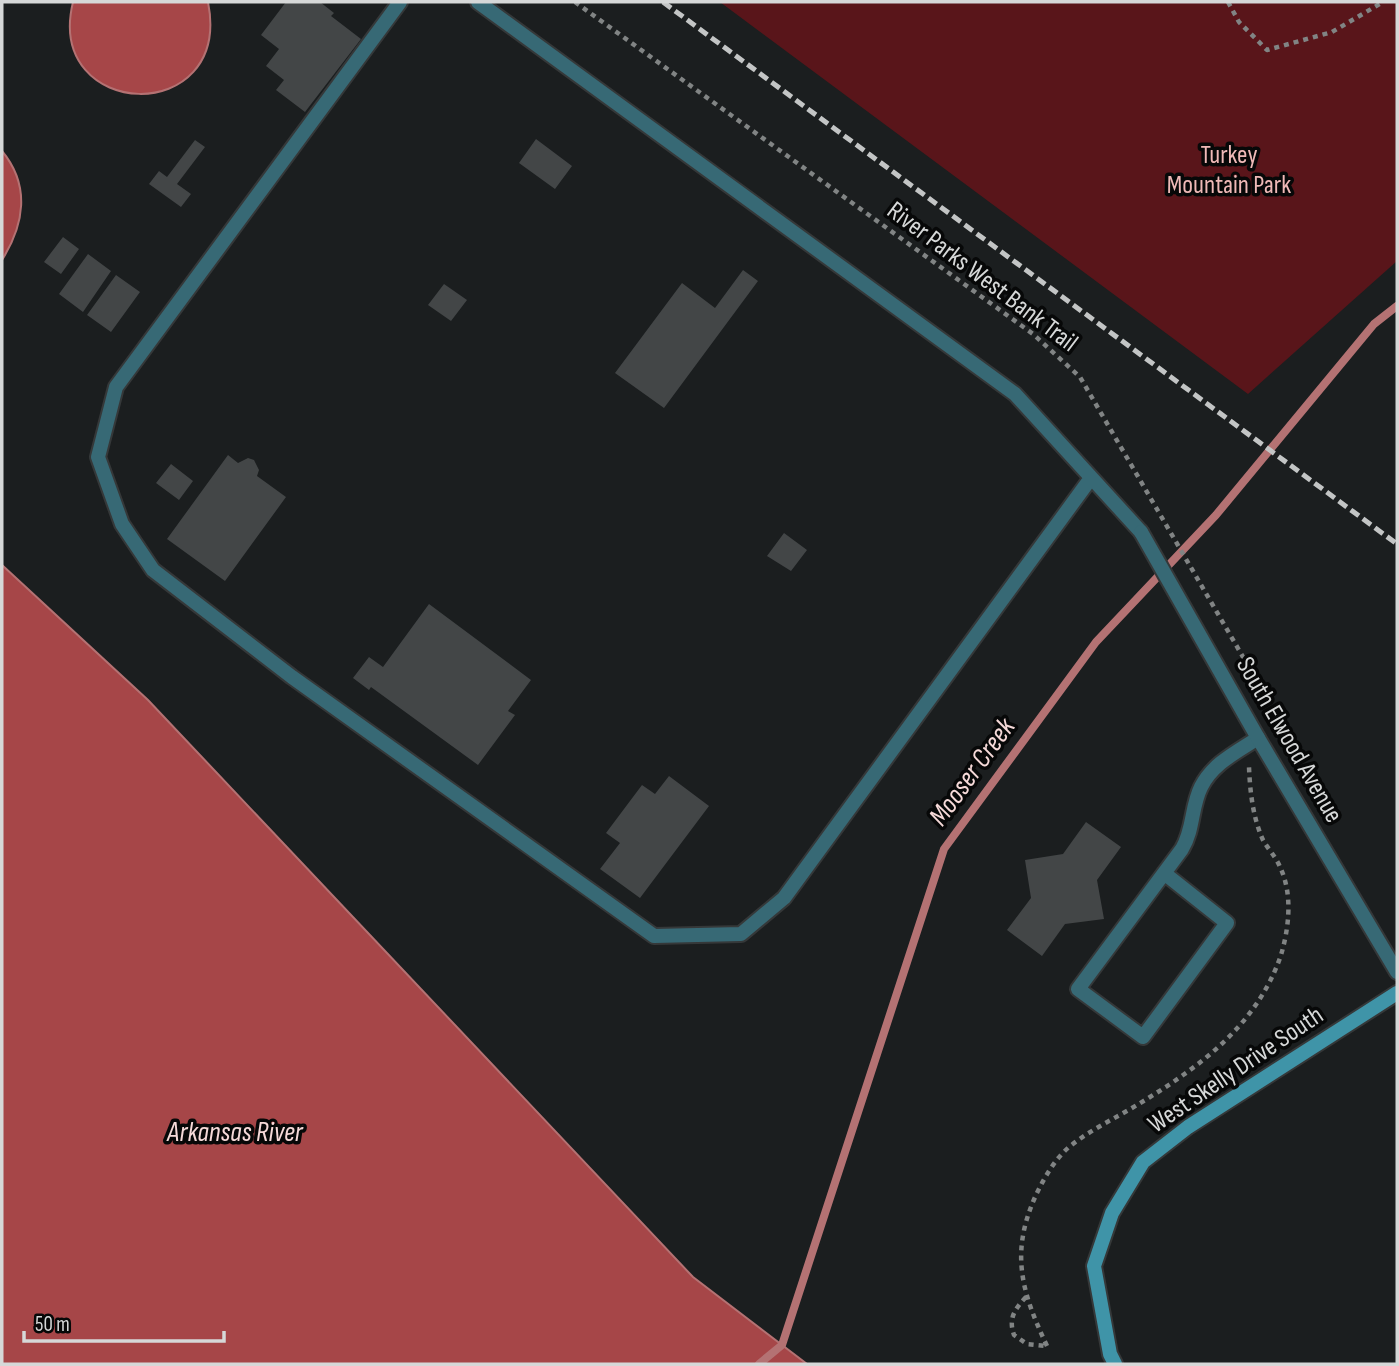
<svg xmlns="http://www.w3.org/2000/svg" width="1399" height="1366" font-family="'Sofia Sans Condensed',sans-serif">
	<rect width="100%" height="100%" fill="#1b1e1f"/>
	<path fill="#59151a" d="M720,2H1397V261L1248,394Z"/>
	<path fill="#a64648" stroke="#b47273" stroke-width="2" d="M73,2H208C233,128 44,121 73,2Z
		M2,151C31,186 24,225 2,260Z
		M2,565L148,700L693,1277L807,1364H2Z"/>
	<g fill="none" stroke-linecap="round" stroke-linejoin="round">
		<path stroke="#b47273" stroke-width="8" d="M759,1364L782,1345L944,849L1096,642L1216,515L1374,324L1397,306"/>
	</g>
	<path fill="#434647" d="M286,2H320L334,13L331,16L361,39L305,112L276,90L284,80L266,66L279,49L261,35Z
		M536,139L572,166L555,189L519,163Z
		M195,140L205,147L177,184L191,194L181,207L149,184L159,171L167,177Z
		M63,237L79,249L61,274L44,262Z
		M88,254L111,271L83,312L59,294Z
		M743,270L758,281L664,408L615,373L682,283L715,308Z
		M116,275L140,292L111,332L87,315Z
		M444,284L467,300L451,321L428,305Z
		M228,455L238,463L248,458L254,460L259,470L257,476L286,497L225,581L167,539Z
		M171,464L193,481L179,500L156,483Z
		M784,533L807,550L791,571L767,556Z
		M429,604L531,680L508,711L515,715L478,765L371,687L369,690L353,678L369,657L383,667Z
		M669,776L709,806L640,898L600,869L620,843L606,833L642,785L655,794Z
		M1086,822L1121,847L1097,880L1104,919L1065,924L1042,956L1007,930L1031,898L1025,860L1063,854Z"/>
	<g fill="none" stroke-linecap="round" stroke-linejoin="round">
		<g stroke="#353839" stroke-width="18">
			<path id="lane" d="M400,2L116,387L98,457L122,524L153,570L292,677L654,936L741,934L784,898L1091,478
				M478,2L1015,394L1141,532
				M1164,873L1227,923L1143,1037L1078,989L1182,849C1194,829 1191,807 1201,787C1213,763 1237,752 1258,738"/>
		</g>
		<g stroke="#353839" stroke-width="18">
			<path id="street" d="M1141,532L1258,738L1397,972"/>
		</g>
		<g stroke="#353839" stroke-width="18">
			<path id="secondary" d="M1115,1364L1110,1354L1094,1266L1112,1213L1143,1162L1188,1127L1397,993"/>
		</g>
		<path stroke="#818484" stroke-width="4.5" stroke-dasharray="5 5" stroke-linecap="butt" d="M575,2L1033,334L1080,377L1257,681L1255,693
			M1228,2L1239,22L1267,50L1332,32L1383,2
			M1026,1297C1015,1309 1008,1318 1014,1335L1027,1344L1047,1346
			M1047,1346C1021,1291 1010,1252 1036,1195C1044,1178 1055,1159 1069,1147C1090,1130 1114,1119 1137,1105C1198,1068 1257,1026 1281,955C1289,928 1293,894 1280,867C1276,857 1268,849 1263,840C1253,818 1250,792 1249,767"/>
		<use href="#lane" stroke="#376975" stroke-width="14"/>
		<use href="#street" stroke="#376975" stroke-width="14"/>
		<use href="#secondary" stroke="#3f94a8" stroke-width="14"/>
		<path stroke="#c3c5c5" stroke-width="5" stroke-dasharray="10 5" stroke-linecap="butt" d="M663,2L1397,544"/>
	</g>
	<g text-anchor="middle" dominant-baseline="central" stroke-width="7" stroke-linejoin="round" paint-order="stroke">
		<g font-size="26" fill="#efb9b7" stroke="#070808">
			<text x="1229" y="155">Turkey<tspan x="1229" dy="30">Mountain Park</tspan></text>
		</g>
		<g font-size="26" fill="#d6d8d8" stroke="#070808">
			<text transform="translate(982 277) rotate(37)">River Parks West Bank Trail</text>
			<text transform="translate(1289 740) rotate(60)">South Elwood Avenue</text>
			<text transform="translate(1236 1070) rotate(-34)">West Skelly Drive South</text>
		</g>
		<g font-size="28" font-style="italic" fill="#f6dad9" stroke="#070808">
			<text transform="translate(972 772) rotate(-54)">Mooser Creek</text>
			<text x="235" y="1132">Arkansas River</text>
		</g>
	</g>
	<rect width="1399" height="1366" fill="none" stroke="#d6d8d8" stroke-width="7"/>
	<path d="M24 1331v10h200v-10" fill="none" stroke="#d6d8d8" stroke-width="3.5"/>
	<text x="35" y="1331" font-size="21" fill="#d6d8d8" stroke="#070808" stroke-width="5" paint-order="stroke">50 m</text>
</svg>
